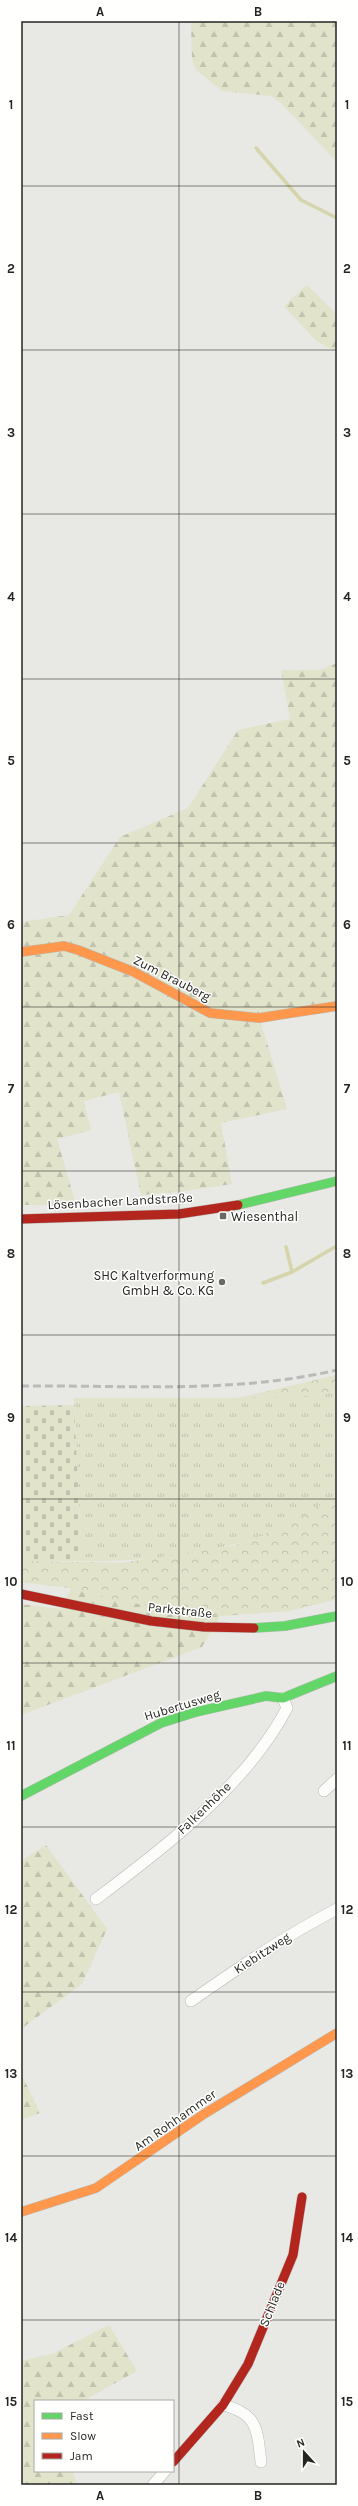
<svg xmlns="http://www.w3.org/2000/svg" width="358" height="2506" font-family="Karla,sans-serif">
	<defs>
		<pattern id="grass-tufts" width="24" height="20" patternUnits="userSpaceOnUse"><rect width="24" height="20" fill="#e2e3cb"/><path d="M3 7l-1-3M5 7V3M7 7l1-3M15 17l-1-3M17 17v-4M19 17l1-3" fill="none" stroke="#c2c3ae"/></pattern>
		<pattern id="forest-firs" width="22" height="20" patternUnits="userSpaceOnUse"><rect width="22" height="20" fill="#e2e3cb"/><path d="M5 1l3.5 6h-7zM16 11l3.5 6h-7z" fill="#c2c3ae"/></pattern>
		<pattern id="cemetery-stones" width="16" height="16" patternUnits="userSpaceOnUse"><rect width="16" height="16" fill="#e2e3cb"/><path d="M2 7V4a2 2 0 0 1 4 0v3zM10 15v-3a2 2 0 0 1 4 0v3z" fill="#c2c3ae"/></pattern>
		<pattern id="park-crowns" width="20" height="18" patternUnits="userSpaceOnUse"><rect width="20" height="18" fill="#e2e3cb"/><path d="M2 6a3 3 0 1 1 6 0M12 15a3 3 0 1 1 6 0" fill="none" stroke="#c2c3ae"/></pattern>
	</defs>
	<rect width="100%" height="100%" fill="#e8e8e4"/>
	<path fill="url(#grass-tufts)" d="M337,1391V1496C318,1507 298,1519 278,1529C228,1553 138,1563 82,1561L74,1398H292Z"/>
	<path fill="url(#forest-firs)" d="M191,21H337V162L281,103L271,96L222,91L196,70L192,60Z
		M307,285L337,315V352L316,341L284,306Z
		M337,663V1003L261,1023L287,1109L221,1123L232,1184L178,1192L141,1195L119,1092L84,1101L91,1130L57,1139L76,1205H21V922L69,915L120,837L188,808L238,730L290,719L281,670H320Z
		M337,1496V1599L288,1611L220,1616L202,1647L21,1715V1604L61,1609L71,1588L21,1582V1561L121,1563L233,1546L278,1529Z
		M46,1845L107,1929L82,1984L21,2029V1861Z
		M21,2073L40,2113L21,2120Z
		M109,2325L137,2371L83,2401H35V2471H73L77,2485H21V2361L52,2354Z"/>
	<path fill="url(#cemetery-stones)" d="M74,1405L82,1561H21V1406Z"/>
	<path fill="url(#park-crowns)" d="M337,1375V1391L292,1398H238Z
		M337,1496V1599L288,1611L220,1616L118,1601L71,1588L21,1582V1561L121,1563L233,1546L278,1529Z"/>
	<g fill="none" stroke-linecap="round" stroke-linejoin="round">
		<path stroke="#d5d4ab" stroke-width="3.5" d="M256,148L301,200L337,218
			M286,1247L292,1272
			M263,1283L292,1272L335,1247"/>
		<g stroke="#babab6" stroke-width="12">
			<path id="street" d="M324,1791L337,1779
				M96,1899C164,1848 247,1785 287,1708L283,1698
				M191,2001C238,1968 285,1936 337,1909
				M223,2405C258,2414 257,2429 261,2462
				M153,2485L165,2471"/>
		</g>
		<g stroke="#babab6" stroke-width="10">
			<path id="fast" d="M238,1205L337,1181
				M254,1628L285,1626L337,1616
				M21,1796L161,1723L196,1712L266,1696L283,1698L337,1676"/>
		</g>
		<g stroke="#babab6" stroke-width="10">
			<path id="slow" d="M21,952L64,946L78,950L134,972L210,1013L259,1018L337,1006
				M21,2212L96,2188L204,2114L337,2033"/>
		</g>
		<g stroke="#babab6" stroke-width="10">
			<path id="jam" d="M21,1219L179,1214L238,1205
				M21,1594L151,1621L204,1627L254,1628
				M173,2462L223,2405L248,2364L293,2255L302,2197"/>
		</g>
		<use href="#street" stroke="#fcfcfb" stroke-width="11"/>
		<use href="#fast" stroke="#63d668" stroke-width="9"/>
		<use href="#slow" stroke="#ff974d" stroke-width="9"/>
		<use href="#jam" stroke="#b3261e" stroke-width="9"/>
		<path stroke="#babab9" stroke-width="3" stroke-dasharray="8 4" stroke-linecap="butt" d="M21,1386C126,1385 234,1394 337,1370"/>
	</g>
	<path fill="none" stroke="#252522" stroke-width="1" stroke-opacity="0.55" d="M179,21V2485M21,186H337M21,350H337M21,514H337M21,679H337M21,843H337M21,1007H337M21,1171H337M21,1335H337M21,1499H337M21,1663H337M21,1827H337M21,1992H337M21,2156H337M21,2320H337"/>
	<g fill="#696966" stroke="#fffffe" stroke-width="1.5">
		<rect x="219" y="1212" width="8" height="8" rx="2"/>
		<circle cx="222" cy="1282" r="4"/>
	</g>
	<g text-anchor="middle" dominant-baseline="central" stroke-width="3" stroke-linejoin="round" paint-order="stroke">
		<g font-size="13" fill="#252522" stroke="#fffffe">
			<text transform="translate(172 978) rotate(27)">Zum Brauberg</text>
			<text transform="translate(120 1201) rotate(-3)">Lösenbacher Landstraße</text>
			<text transform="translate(180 1610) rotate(6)">Parkstraße</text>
			<text transform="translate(182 1705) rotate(-17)">Hubertusweg</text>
			<text transform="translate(204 1808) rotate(-44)">Falkenhöhe</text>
			<text transform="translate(262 1953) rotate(-33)">Kiebitzweg</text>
			<text transform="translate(175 2120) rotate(-35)">Am Rohhammer</text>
			<text transform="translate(272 2304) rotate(-68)">Schlade</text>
		</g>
		<g font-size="13" fill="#252522" stroke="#fffffe" text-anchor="start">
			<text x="231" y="1216">Wiesenthal</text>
			<text x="214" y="1275" text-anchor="end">SHC Kaltverformung<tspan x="214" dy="15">GmbH &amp; Co. KG</tspan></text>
		</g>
	</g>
	<rect width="358" height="2506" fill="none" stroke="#fffffe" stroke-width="44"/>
	<rect x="34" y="2400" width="140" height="72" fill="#fffffe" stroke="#a8a8a6"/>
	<rect x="42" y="2413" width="20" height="6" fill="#63d668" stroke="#a8a8a6"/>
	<text x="70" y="2420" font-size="12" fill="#252522">Fast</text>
	<rect x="42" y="2433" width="20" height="6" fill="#ff974d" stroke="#a8a8a6"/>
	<text x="70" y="2440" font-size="12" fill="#252522">Slow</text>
	<rect x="42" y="2453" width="20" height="6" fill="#b3261e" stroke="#a8a8a6"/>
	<text x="70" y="2460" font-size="12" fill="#252522">Jam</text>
	<g transform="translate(304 2452) rotate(339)" stroke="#fffffe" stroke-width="3" paint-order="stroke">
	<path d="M0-3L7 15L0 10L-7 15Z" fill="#252522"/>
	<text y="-6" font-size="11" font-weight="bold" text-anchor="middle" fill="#252522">N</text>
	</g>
	<rect x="22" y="22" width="314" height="2462" fill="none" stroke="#252522" stroke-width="1.5"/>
	<g font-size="13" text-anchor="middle" font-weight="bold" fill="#252522">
		<text x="100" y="16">A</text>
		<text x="258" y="16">B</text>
		<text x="11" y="109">1</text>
		<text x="347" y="109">1</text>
		<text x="11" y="273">2</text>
		<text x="347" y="273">2</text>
		<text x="11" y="437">3</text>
		<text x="347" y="437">3</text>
		<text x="11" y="601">4</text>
		<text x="347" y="601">4</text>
		<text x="11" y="765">5</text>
		<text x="347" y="765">5</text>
		<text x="11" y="929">6</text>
		<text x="347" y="929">6</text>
		<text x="11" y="1093">7</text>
		<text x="347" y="1093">7</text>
		<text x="11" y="1258">8</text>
		<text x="347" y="1258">8</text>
		<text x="11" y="1422">9</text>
		<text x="347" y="1422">9</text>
		<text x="11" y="1586">10</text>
		<text x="347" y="1586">10</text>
		<text x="11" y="1750">11</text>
		<text x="347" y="1750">11</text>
		<text x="11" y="1914">12</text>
		<text x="347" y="1914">12</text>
		<text x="11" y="2078">13</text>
		<text x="347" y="2078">13</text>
		<text x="11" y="2242">14</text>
		<text x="347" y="2242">14</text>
		<text x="11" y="2406">15</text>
		<text x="347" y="2406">15</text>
		<text x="100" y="2500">A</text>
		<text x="258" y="2500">B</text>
	</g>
</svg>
